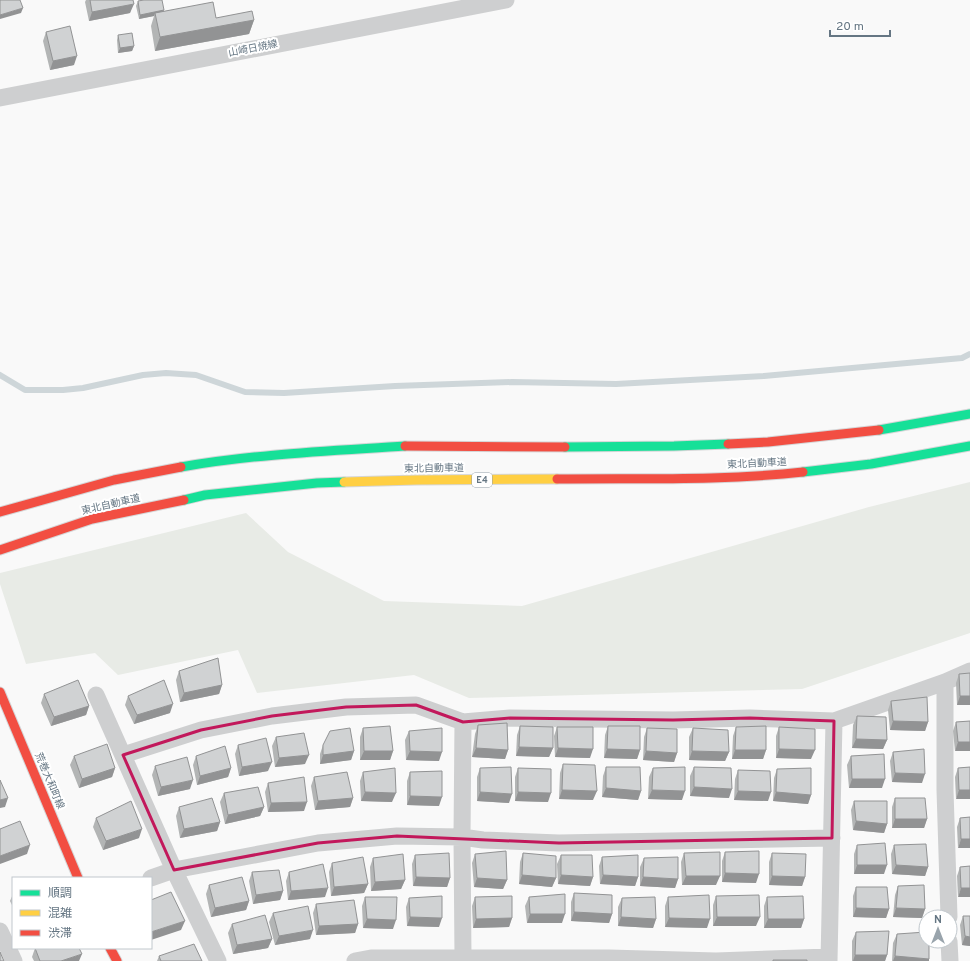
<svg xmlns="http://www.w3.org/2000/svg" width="970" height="961" font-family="Overpass,'Noto Sans JP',sans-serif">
	<rect width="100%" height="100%" fill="#f9f9f9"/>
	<path fill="#e8ebe6" d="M970,482V633L802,689L469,698L414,675L257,693L238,650L118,675L95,653L26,664L0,584V573L246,513L288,552L384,601L522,606L869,507Z"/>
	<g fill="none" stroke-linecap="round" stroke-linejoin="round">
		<path stroke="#ced6d9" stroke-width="6" d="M0,375L25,390H63L83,388L143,375L166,373L196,375L245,392L284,393L395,386L512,382L616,384L764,376L962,358L970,354"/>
		<g stroke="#d5d6d7" stroke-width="11">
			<path id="fast" d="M879,430L970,414
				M565,447L674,446L728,444
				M181,467C255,454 331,451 405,446
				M803,472L871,464L970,446
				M184,500L205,495L317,483L344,482"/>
		</g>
		<g stroke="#d5d6d7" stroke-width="11">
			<path id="slow" d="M344,482L417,480L557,479"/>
		</g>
		<g stroke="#d5d6d7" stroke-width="11">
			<path id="jam" d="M728,444L768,442L879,430
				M405,446L565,447
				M557,479C639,478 722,481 803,472
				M0,512L114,480L181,467
				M0,550L92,519L184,500
				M0,692L78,878
				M110,948L117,961"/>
		</g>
		<path stroke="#cecfd0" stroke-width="17" d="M0,98L506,0
			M945,682V790L949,917
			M96,695L174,870L218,961
			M463,722L462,837L463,958
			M123,755L201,730L272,716L346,707L416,705L463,722L510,718L673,720L750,718L834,721L945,682L970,671
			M151,878L174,870L318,843L397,836L462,837L483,840L559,843L832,838
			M0,931L14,961
			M949,941L950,961
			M355,961L371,958H609L716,961L829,957
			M829,961L834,721"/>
		<use href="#fast" stroke="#16e098" stroke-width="9"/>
		<use href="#slow" stroke="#ffcf43" stroke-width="9"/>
		<use href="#jam" stroke="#f24e42" stroke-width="9"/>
	</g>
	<path fill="#b3b5b5" d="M86,0H133L130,13L89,21L85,2Z
		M138,1L164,10L163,11L216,18L254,20L249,34L155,51L151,26L154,16L139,19L136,6Z
		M46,32L74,65L50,70L43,41Z
		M118,35L134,46L132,51L118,53L117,40Z
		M179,671L222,685L219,694L180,702L176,680Z
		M959,674L970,705H957L956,683Z
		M44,694L89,706L86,715L51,726L41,703Z
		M128,696L170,713L134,724L125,705Z
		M891,701L928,722L925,731L890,730L888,710Z
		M857,716L887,740L883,749L852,748L853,725Z
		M970,721L955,751L953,731L956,722Z
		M478,725L508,750L505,759L472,757L475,734Z
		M520,726L553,748L549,757L516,756L517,735Z
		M608,726L640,750L637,759L604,758L605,735Z
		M557,727L590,758L555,757L554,736Z
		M736,727L766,750L763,759H732L733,736Z
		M779,727L811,759L776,758V736Z
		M363,728L393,751L390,760H360V737Z
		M647,728L677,753L674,762L643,760L644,737Z
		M693,728L729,752L725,761L689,760V737Z
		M409,731L439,761L406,760L405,740Z
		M276,737L305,764L275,767L272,746Z
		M238,745L268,771L239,776L235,754Z
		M323,745L354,751L351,760L320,764V754Z
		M893,752L922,783L892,782L890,761Z
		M74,756L115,768L112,777L79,788L70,765Z
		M196,756L231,768L228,777L197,785L193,765Z
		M851,756L882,788H849L847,765Z
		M563,764L593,800L559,799L560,773Z
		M155,766L190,789L158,796L152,775Z
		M606,767L641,791L638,800L602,797L603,776Z
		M694,767L729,798L690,796V776Z
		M970,767L956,799L955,777L958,768Z
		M480,768L509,803L477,801V777Z
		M518,768L548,802L515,801V777Z
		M653,768L682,800L648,799L649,777Z
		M777,769L811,795L808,804L773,801L774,778Z
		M738,770L768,801L734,800L735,779Z
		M363,772L392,802L361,801L360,781Z
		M410,772L439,806L407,805V781Z
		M314,777L353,798L350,807L315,810L311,786Z
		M268,783L304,811L268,812L265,792Z
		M224,793L264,807L260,816L225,824L220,802Z
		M895,798L927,819L924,828H892V807Z
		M854,801L887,824L884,833L853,830L851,810Z
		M179,807L220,822L217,831L180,838L176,816Z
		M970,817L958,848L957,827L960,818Z
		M96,818L139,838L103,850L93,827Z
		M857,845L884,874H854V854Z
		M894,845L928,867L925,876L892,874L891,854Z
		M725,852L756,883L722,882V861Z
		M523,853L556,878L552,887L519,884L520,862Z
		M684,853L716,885H682L681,862Z
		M772,853L805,877L802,886L769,885V862Z
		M475,854L507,880L503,889L474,887L472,863Z
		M415,855L450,878L447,887L413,886L412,864Z
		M561,855L593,877L590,886L558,884L557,864Z
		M602,857L638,877L635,886L600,884L599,866Z
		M373,858L405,880L401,889L371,891L370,867Z
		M644,858L678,879L675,888L640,886V867Z
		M332,863L368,884L364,893L331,896L329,872Z
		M970,866L958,897L957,876L960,867Z
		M252,872L283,891L280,900L253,904L249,881Z
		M289,872L325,897L288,900L286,881Z
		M209,885L249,901L246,910L211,917L206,894Z
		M898,886L925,909L922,918L893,917L895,895Z
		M856,887L889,909L886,918L853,917V896Z
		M574,893L612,914L609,923L571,921V902Z
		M13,894V907L10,901Z
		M716,896L756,926H713V905Z
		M365,897L393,929L363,928L362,906Z
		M475,897L512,918L509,927L473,928L472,906Z
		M529,897L562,923H527L525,906Z
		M668,897L707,928L665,927V906Z
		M767,897L804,919L801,928H764V906Z
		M409,898L439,927L407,926L406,907Z
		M622,898L656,919L653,928L618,926V907Z
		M316,904L358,924L355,933L316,935L313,913Z
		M273,913L310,939L275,945L269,922Z
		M963,916H970V946L962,945L960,925Z
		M232,924L272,939L268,948L233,954L228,933Z
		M856,932L887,955L885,961H852V941Z
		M897,934L929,959V961H892L893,943Z
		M35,948L79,961H34L32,957Z
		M159,956L202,961H157Z"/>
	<path fill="#929394" d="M134,4L130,13L89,21L92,12Z
		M23,8L21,13L0,19V15Z
		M164,10L162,14L155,13L154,16L139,19L140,15Z
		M254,20L249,34L155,51L160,37Z
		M134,46L132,51L118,53L120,48Z
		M77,56L74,65L50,70L53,61Z
		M222,685L219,694L180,702L184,693Z
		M960,696H970V705H957Z
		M173,704L170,713L134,724L137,715Z
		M89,706L86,715L51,726L54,717Z
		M893,721L928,722L925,731L890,730Z
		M856,739L887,740L883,749L852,748Z
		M958,742H970V751H955Z
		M519,747L553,748L549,757L516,756Z
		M476,748L508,750L505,759L472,757Z
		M558,748L593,749L590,758L555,757Z
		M607,749L640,750L637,759L604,758Z
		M779,749L815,750L811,759L776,758Z
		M735,750H766L763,759H732Z
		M354,751L351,760L320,764L323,755Z
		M364,751H393L390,760H360Z
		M410,751L442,752L439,761L406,760Z
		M646,751L677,753L674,762L643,760Z
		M692,751L729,752L725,761L689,760Z
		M309,755L305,764L275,767L279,758Z
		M272,762L268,771L239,776L242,767Z
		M115,768L112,777L79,788L82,779Z
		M231,768L228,777L197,785L200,776Z
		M895,773L925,774L922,783L892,782Z
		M852,779H885L882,788H849Z
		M193,780L190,789L158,796L161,787Z
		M694,787L732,789L729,798L690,796Z
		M606,788L641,791L638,800L602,797Z
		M562,790L597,791L593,800L559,799Z
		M652,790L685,791L682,800L648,799Z
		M959,790H970V799H956Z
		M738,791L771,792L768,801L734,800Z
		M365,792L396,793L392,802L361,801Z
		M480,792L512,794L509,803L477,801Z
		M518,792L551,793L548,802L515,801Z
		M776,792L811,795L808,804L773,801Z
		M410,796L442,797L439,806L407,805Z
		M8,798L5,807L0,808V800Z
		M353,798L350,807L315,810L318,801Z
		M307,802L304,811L268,812L271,803Z
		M264,807L260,816L225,824L228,815Z
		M895,819H927L924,828H892Z
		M856,821L887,824L884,833L853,830Z
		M220,822L217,831L180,838L184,829Z
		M142,829L139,838L103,850L106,841Z
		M961,839H970V848H958Z
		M30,845L27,854L0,864V856Z
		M857,865H887L884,874H854Z
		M896,865L928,867L925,876L892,874Z
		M725,873L759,874L756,883L722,882Z
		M522,875L556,878L552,887L519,884Z
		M561,875L593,877L590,886L558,884Z
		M603,875L638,877L635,886L600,884Z
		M686,876H720L716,885H682Z
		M772,876L805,877L802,886L769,885Z
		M416,877L450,878L447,887L413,886Z
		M643,877L678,879L675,888L640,886Z
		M477,878L507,880L503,889L474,887Z
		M405,880L401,889L371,891L375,882Z
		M368,884L364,893L331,896L334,887Z
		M328,888L325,897L288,900L291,891Z
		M961,888H970V897H958Z
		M283,891L280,900L253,904L256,895Z
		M249,901L246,910L211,917L215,908Z
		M856,908L889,909L886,918L853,917Z
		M896,908L925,909L922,918L893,917Z
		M574,912L612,914L609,923L571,921Z
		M530,914H565L562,923H527Z
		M410,917L442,918L439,927L407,926Z
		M621,917L656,919L653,928L618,926Z
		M717,917H760L756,926H713Z
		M512,918L509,927L473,928L476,919Z
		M669,918L710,919L707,928L665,927Z
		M367,919L396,920L393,929L363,928Z
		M768,919H804L801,928H764Z
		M185,921L181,930L151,940V932Z
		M358,924L355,933L316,935L319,926Z
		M313,930L310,939L275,945L279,936Z
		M965,936L970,937V946L962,945Z
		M272,939L268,948L233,954L237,945Z
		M82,954L79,961H61Z
		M855,955H887L885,961H853Z
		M895,956L929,959V961H893Z"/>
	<path fill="#d0d2d3" stroke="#929394" d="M0,0H20L23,8L0,15Z
		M90,0H133L134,4L92,12Z
		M144,0H162L164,10L140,15L138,1Z
		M213,2L216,18L252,11L254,20L160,37L155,13Z
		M70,26L77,56L53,61L46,32Z
		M132,33L134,46L120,48L118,35Z
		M218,658L222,685L184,693L179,671Z
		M970,673V696H960L959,674Z
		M78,680L89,706L54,717L44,694Z
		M164,680L173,704L137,715L128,696Z
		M927,697L928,722L893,721L891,701Z
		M857,716L886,717L887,740L856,739Z
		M970,721V742H958L956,722Z
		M507,723L508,750L476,748L478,725Z
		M390,726L393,751H364L363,728Z
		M520,726L553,727V748L519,747Z
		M608,726H640V750L607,749Z
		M766,726V750H735L736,727Z
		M557,727H593V749L558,748Z
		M779,727L815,729V750L779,749Z
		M350,728L354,751L323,755V745L330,731Z
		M442,728V752L410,751L409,731Z
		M647,728L677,729V753L646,751Z
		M693,728L728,730L729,752L692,751Z
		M304,733L309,755L279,758L276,737Z
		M266,738L272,762L242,767L238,745Z
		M107,744L115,768L82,779L74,756Z
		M225,746L231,768L200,776L196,756Z
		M924,749L925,774L895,773L893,752Z
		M884,754L885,779H852L851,756Z
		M187,757L193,780L161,787L155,766Z
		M563,764L595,765L597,791L562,790Z
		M511,767L512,794L480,792V768Z
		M606,767H640L641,791L606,788Z
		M685,767V791L652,790L653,768Z
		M694,767L731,768L732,789L694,787Z
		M970,767V790H959L958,768Z
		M395,768L396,793L365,792L363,772Z
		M518,768L551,769V793L518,792Z
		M811,768V795L776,792L777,769Z
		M738,770L770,771L771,792L738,791Z
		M442,771V797L410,796V772Z
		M347,772L353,798L318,801L314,777Z
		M304,777L307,802L271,803L268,783Z
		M0,780L8,798L0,800Z
		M258,787L264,807L228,815L224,793Z
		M212,798L220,822L184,829L179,807Z
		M895,798H925L927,819H895Z
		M131,801L142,829L106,841L96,818Z
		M854,801H887V824L856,821Z
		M970,817V839H961L960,818Z
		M20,821L30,845L0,856V829Z
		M885,843L887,865H857V845Z
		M926,844L928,867L896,865L894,845Z
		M506,851L507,880L477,878L475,854Z
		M759,851V874L725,873V852Z
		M720,852V876H686L684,853Z
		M449,853L450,878L416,877L415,855Z
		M523,853L556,856V878L522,875Z
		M772,853L806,854L805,877L772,876Z
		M403,854L405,880L375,882L373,858Z
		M561,855H592L593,877L561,875Z
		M638,855V877L603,875L602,857Z
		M363,857L368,884L334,887L332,863Z
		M678,857V879L643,877L644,858Z
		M323,864L328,888L291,891L289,872Z
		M970,866V888H961L960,867Z
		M279,870L283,891L256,895L252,872Z
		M242,877L249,901L215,908L209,885Z
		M924,885L925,909L896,908L898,886Z
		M856,887H887L889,909L856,908Z
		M171,892L185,921L151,932V900Z
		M574,893L612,895V914L574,912Z
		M565,894V914H530L529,897Z
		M709,895L710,919L669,918L668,897Z
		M759,895L760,917H717L716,896Z
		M442,896V918L410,917L409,898Z
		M512,896V918L476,919L475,897Z
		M803,896L804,919H768L767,897Z
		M365,897H397L396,920L367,919Z
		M655,897L656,919L621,917L622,898Z
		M354,900L358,924L319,926L316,904Z
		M308,906L313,930L279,936L273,913Z
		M265,915L272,939L237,945L232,924Z
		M963,916H970V937L965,936Z
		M889,931L887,955H855L856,932Z
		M926,932V941H929V959L895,956L897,934Z
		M194,944L202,961H161L159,956Z
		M35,948H79L82,954L61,961H40Z
		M0,952L4,961H0Z
		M773,960H807V961H773Z"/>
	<path fill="none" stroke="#c2185b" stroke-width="3" stroke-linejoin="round" d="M416,705L463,722L510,718L673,720L750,718L834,721L832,838L559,843L397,836L318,843L174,870L123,755L201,730L272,716L346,707Z"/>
	<g text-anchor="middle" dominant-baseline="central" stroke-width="4" stroke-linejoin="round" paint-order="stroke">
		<rect fill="#fff" stroke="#939fa8" stroke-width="1" x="472" y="473" width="20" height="14" rx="3"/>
		<g font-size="9" font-weight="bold" fill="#657683">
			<text x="482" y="480">E4</text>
		</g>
		<g font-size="10" fill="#657683" stroke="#fff">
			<text transform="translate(253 49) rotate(-11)">山崎日焼線</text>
			<text transform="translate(757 464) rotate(-3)">東北自動車道</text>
			<text transform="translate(434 469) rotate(-1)">東北自動車道</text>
			<text transform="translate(111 505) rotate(-13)">東北自動車道</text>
			<text transform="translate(49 781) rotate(67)">荒巻大和町線</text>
		</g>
	</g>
	<rect x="12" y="877" width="140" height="72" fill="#ffffff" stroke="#c1c8cd"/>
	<rect x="20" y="890" width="20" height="6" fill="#16e098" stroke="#c1c8cd"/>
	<text x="48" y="897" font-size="12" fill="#657683">順調</text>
	<rect x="20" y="910" width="20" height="6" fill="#ffcf43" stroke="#c1c8cd"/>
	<text x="48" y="917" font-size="12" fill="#657683">混雑</text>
	<rect x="20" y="930" width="20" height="6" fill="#f24e42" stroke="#c1c8cd"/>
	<text x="48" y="937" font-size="12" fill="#657683">渋滞</text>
	<g transform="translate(938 929)"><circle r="19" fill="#ffffff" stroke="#c1c8cd"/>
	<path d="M0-3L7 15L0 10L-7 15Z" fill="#99a4ac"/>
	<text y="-6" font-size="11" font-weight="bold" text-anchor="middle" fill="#657683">N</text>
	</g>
	<path d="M830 30v6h60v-6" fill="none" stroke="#657683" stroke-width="2"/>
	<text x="836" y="30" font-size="12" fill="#657683" stroke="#ffffff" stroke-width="3" paint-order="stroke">20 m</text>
</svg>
